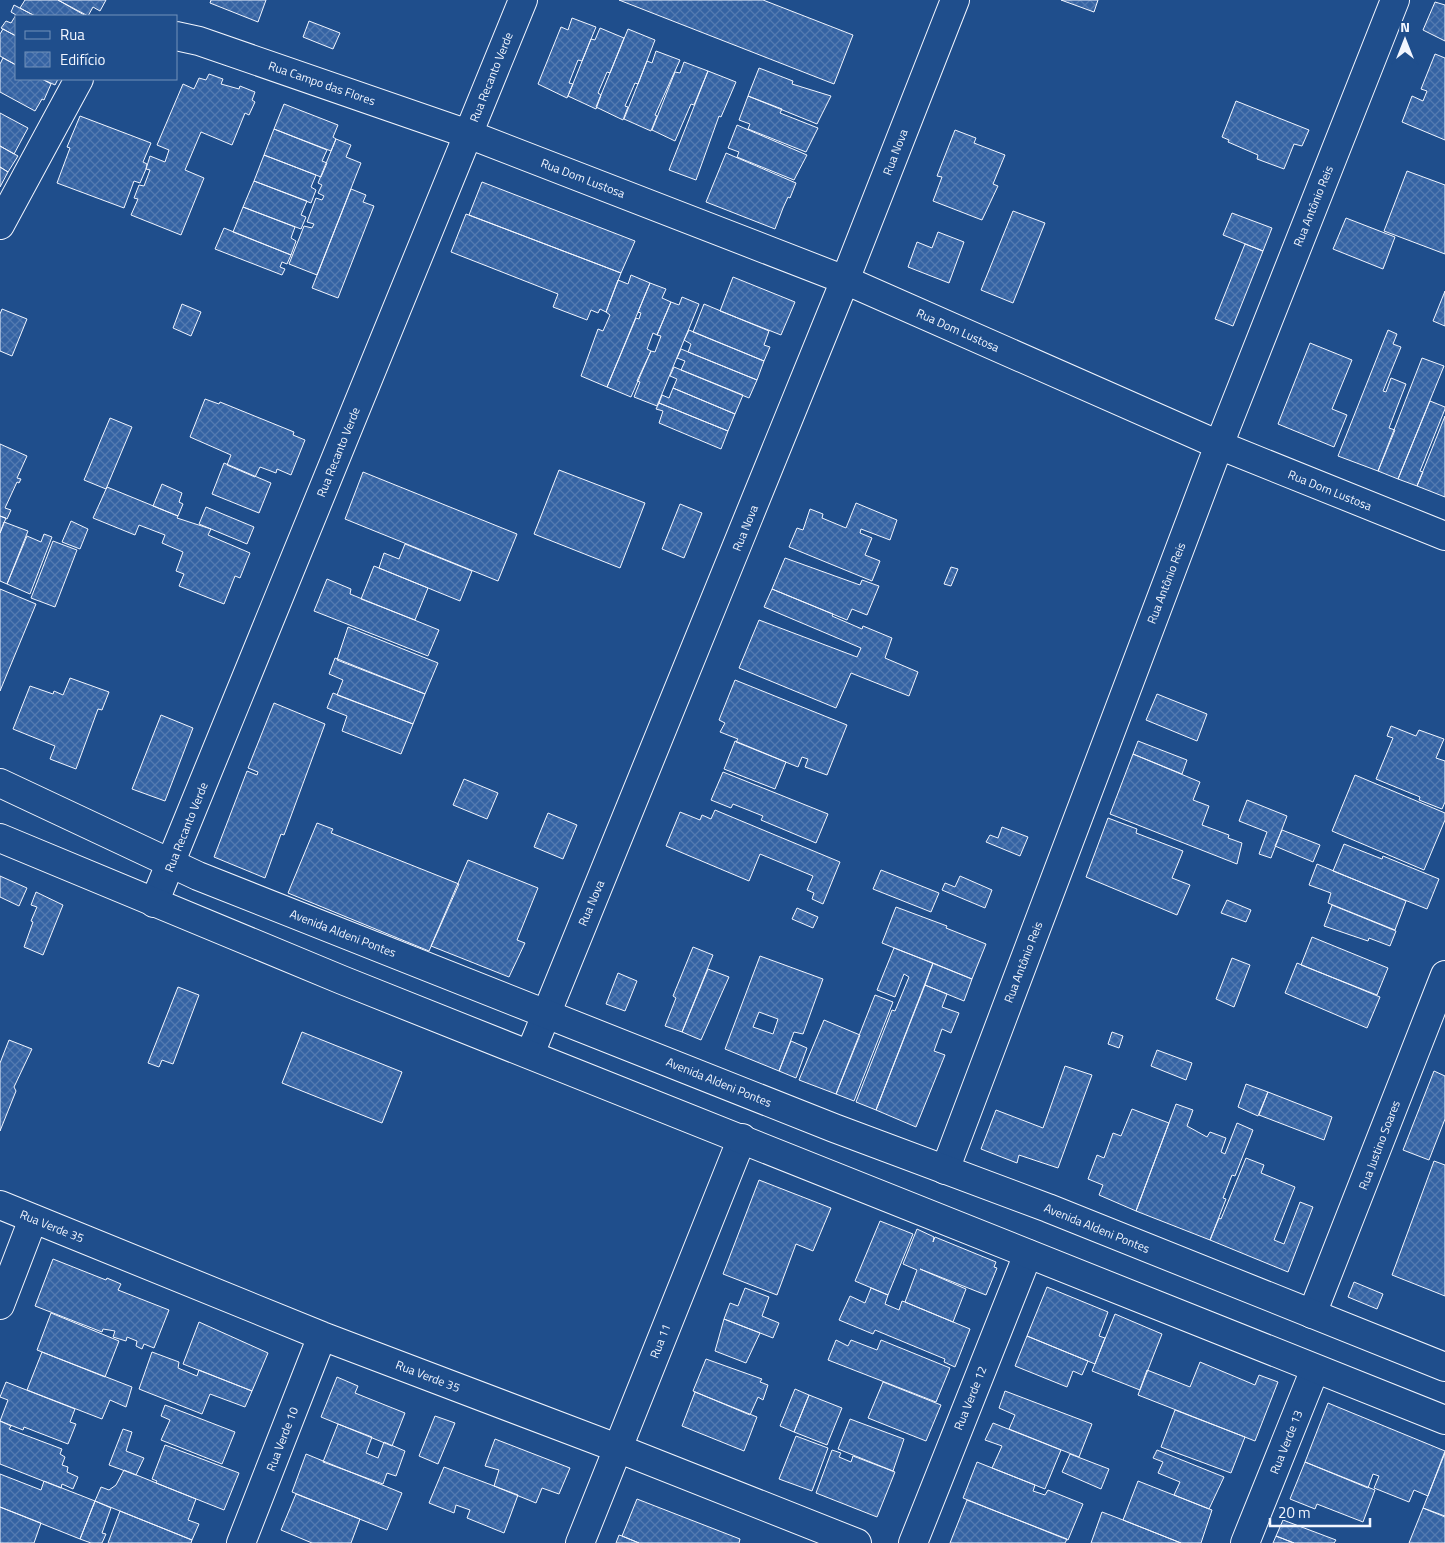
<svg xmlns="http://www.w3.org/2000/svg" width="1445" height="1543" font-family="'Titillium Web',sans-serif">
	<defs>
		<pattern id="building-cross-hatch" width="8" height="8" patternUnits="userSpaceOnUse" patternTransform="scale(1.25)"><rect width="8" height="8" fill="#3563a3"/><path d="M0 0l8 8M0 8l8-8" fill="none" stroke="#537ab1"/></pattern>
	</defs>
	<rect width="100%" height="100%" fill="#1f4e8c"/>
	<path fill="url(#building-cross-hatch)" stroke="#f2f6ff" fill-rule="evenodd" d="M25,0H58L86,16H35L20,8Z
		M58,0H106L100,11L93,7L88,16Z
		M211,0H266L258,22L210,3Z
		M619,0H763L853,35L834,84Z
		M1061,0H1098L1094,12Z
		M1435,2L1445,5V41L1423,30Z
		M14,5L35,16H16V36L1,28L6,21L11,23L16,15L11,12Z
		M572,18L596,27L582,61L578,60L569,83L573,84L567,98L538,84L561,27L568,30Z
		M309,21L340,33L333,49L303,37Z
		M600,28L624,38L610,73L607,72L598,93L601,95L596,109L568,96L591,39L595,40Z
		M3,29L16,36V65L0,56V34Z
		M628,29L655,40L638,84L635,83L625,106L628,107L623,120L596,107Z
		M656,51L680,60L655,115L657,116L651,131L624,119L647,61L652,63Z
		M1435,54L1445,58V140L1402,122L1412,96L1423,101L1427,91L1421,89Z
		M3,58L16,65V79H42L51,84L44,100L42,99L35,111L0,92V64Z
		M684,62L708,71L694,105L691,104L675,141L652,130L675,72L680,73Z
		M759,68L793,81L792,84L831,96L817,124L748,96Z
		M708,71L736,82L721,117L719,116L696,180L669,170Z
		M209,74L223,79L221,84L239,89L240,86L255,92L252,100L255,102L249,115L245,113L232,145L201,132L185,170L204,178L181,235L131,215L138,199L134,198L139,185L144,186L150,170L146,169L150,156L165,162L169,150L157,145L183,84L194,89L199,78L206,80Z
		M42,79H58L55,85Z
		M748,96L782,109L780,113L818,128L806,152L748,129L750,124L739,120Z
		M1236,101L1309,130L1302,146L1294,144L1284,169L1257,159L1258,155L1228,142L1229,140L1222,137Z
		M284,104L338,125L333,137L336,139L331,151L274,129Z
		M0,113L28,128L14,154L0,146Z
		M80,116L151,143L143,162L147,164L146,169L140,183L134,181L124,208L57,183L70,148L67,147Z
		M737,125L807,155L794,180L737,157L739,152L728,148Z
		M274,129L327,150L322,161L327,163L321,177L264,155Z
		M955,130L976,138L974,143L1005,155L993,184L998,186L982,220L933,201L942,177L937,176Z
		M336,139L351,145L346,157L361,163L317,275L289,264L304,226L312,228L314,224L307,222L316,198L322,200L324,196L318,193L322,185L318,183Z
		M0,146L18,156L8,172L0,167Z
		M726,153L796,183L790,198L788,197L783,208L775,229L706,202Z
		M264,155L316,175L311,187L316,190L311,203L254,181Z
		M0,167L8,172L0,187Z
		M1407,171L1445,185V254L1384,231Z
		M254,181L307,201L301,215L306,217L301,229L243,207Z
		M482,182L635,241L621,273L469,215Z
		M351,189L366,195L363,202L374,206L338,298L312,288Z
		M243,207L295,227L291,238L296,241L291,255L233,232Z
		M1013,211L1045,223L1013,303L981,290Z
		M1232,213L1272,228L1263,251L1223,235Z
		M466,214L621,273L606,312L600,309L598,313L591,310L587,320L553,307L558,294L451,252Z
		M1346,218L1395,237L1383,269L1333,249Z
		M224,228L291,255L287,264L282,262L280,267L285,269L282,275L215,249Z
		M938,232L964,242L949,283L908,267L917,242L932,248Z
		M1245,244L1263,251L1233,326L1215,319Z
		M631,275L650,283L607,387L581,376L598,329L603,331L610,315L606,312L618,280L628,284Z
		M733,277L795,302L781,335L720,311Z
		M650,283L666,289L662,298L671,302L657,335L653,333L647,349L651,351L631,397L607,387L636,318L639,319L641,313L638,312Z
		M1445,291V326L1433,321Z
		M682,297L699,304L657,406L634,397L640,382L637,381L651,351L655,352L661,336L657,335L671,302L679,305Z
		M182,304L201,312L191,336L173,328Z
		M704,304L769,331L764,345L770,347L764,361L693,332Z
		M2,309L27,319L12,356L0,351V314Z
		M689,330L764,361L757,380L688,352L691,344L684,340Z
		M1388,330L1397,334L1393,344L1401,347L1383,391L1386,392L1391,378L1406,384L1389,428L1395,430L1378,471L1338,456Z
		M1310,343L1352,360L1332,409L1347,415L1334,447L1278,424Z
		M681,349L757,380L749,398L681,370L685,361L677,358Z
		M1422,358L1444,366L1398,479L1378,471Z
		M674,367L743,395L735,414L673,388L677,379L670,376Z
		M673,388L735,414L728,431L659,403L662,395L669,398Z
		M205,399L219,404L220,402L294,432L293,435L305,440L291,475L277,469L276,473L260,467L255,477L227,465L231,455L190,437Z
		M1430,401L1445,407V409L1420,471L1423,472L1417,486L1398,479Z
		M659,403L728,431L721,449L659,423L663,411L656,409Z
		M1445,416V497L1417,486Z
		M110,418L132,427L106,489L84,480Z
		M0,444L27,456L17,478L21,479L19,483L17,482L5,508L11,510L7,519L0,516Z
		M224,463L271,483L259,513L212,494Z
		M559,470L645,503L620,568L534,534Z
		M363,472L517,534L498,581L345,519Z
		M162,484L182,493L179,502L183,504L178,516L153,506Z
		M107,487L178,516L177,518L211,529L208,535L250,553L240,578L235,576L224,604L179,586L184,574L176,571L183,552L162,543L165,535L139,525L135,535L93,518Z
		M856,503L897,520L890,540L861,529L860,533L872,538L865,555L880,561L872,581L789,547L797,528L803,530L810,509L823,514L822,518L846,528Z
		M680,504L702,513L684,558L662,549Z
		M206,507L254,527L247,544L199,524Z
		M0,516L6,518L0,533Z
		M71,521L88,529L80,549L62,542Z
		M4,522L28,531L7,584L0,581V533Z
		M44,534L52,537L30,594L7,584L27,536L41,542Z
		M53,541L77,550L55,607L31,598Z
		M405,544L472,571L460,601L379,568L384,553L399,559Z
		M785,558L860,585L862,580L879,586L867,615L852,609L847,620L772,589Z
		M374,566L428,588L415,620L361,599Z
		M951,567L958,569L951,586L944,584Z
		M327,579L351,589L350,594L439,630L428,656L314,611Z
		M0,589L36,604L0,691Z
		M772,589L833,614L832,616L862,629L863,626L892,638L885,658L918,672L909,696L851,673L836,708L739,668L759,620L857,657L861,648L764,607Z
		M348,627L438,663L425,694L337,660Z
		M335,658L425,694L413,724L337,695L343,680L329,674Z
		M70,678L109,692L102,710L98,709L76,769L50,759L55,746L13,729L30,686L53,694L54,691L63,695Z
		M735,680L847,725L827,775L805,767L808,759L802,757L798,767L736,742L738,739L720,732L725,723L719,720Z
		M333,693L413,724L401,754L342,731L347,716L327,708Z
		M1157,694L1207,714L1197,741L1146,720Z
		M274,703L325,724L284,835L281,834L265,878L214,857L247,771L257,775L258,772L248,768Z
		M161,715L193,728L165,801L132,789Z
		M1391,726L1416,736L1419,730L1444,739L1436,758L1445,761V802L1442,809L1419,800L1420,797L1376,779L1393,738L1387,736Z
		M735,741L786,762L775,789L724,769Z
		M1138,741L1187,760L1182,774L1133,754Z
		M1133,754L1200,782L1193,800L1209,806L1202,825L1229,835L1228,838L1242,843L1237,864L1110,814Z
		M723,772L828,814L816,843L761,820L763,816L733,804L731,808L711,800Z
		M1355,775L1445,813V820L1424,870L1332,831Z
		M464,779L498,793L487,819L453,805Z
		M1247,800L1287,816L1271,858L1259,854L1267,832L1239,821Z
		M715,810L840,862L823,904L812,899L814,893L807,890L813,876L760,854L749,881L666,846L680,812L700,820L702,815L711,819Z
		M548,813L577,825L563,859L534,847Z
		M1108,818L1137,829L1136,833L1183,851L1172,878L1190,885L1177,915L1086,877Z
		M317,823L333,829L331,833L459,884L429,951L288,893Z
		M1002,827L1028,837L1020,856L986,842L990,835L998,838Z
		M1282,830L1320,845L1313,862L1275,846Z
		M1344,844L1382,859L1383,856L1439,879L1427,909L1333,871Z
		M468,860L538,888L517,940L525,943L509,977L431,946Z
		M1317,864L1406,901L1395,930L1328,903L1331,893L1309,885Z
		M881,870L939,893L931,912L873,889Z
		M0,876L27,888L19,906L0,897Z
		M960,876L992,890L985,908L942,890L945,883L955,887Z
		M36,892L63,905L43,955L24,947L33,922L31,921L37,907L31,905Z
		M1227,900L1251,910L1246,922L1221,913Z
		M1332,905L1396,931L1390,946L1369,938L1368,941L1324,926Z
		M896,907L947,926L946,928L986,944L972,979L882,943Z
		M797,908L818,917L813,928L792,919Z
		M1312,937L1388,968L1377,995L1301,965Z
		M693,947L713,955L682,1032L665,1026L676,998L673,996Z
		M894,948L933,963L876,1110L856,1102L892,1010L895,1011L909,977L904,974L895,997L877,990Z
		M760,956L823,979L803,1034L794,1032L779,1071L725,1049ZM759,1012L778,1019L773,1034L753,1027Z
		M1232,958L1250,965L1234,1007L1216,999Z
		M933,963L972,979L964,1001L925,985Z
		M1297,963L1380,997L1367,1028L1285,993Z
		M708,969L729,977L701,1040L682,1032Z
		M618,973L637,981L625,1011L606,1004Z
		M925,985L947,994L942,1007L959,1013L951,1033L942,1029L934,1051L945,1055L916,1127L876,1110Z
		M178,987L199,995L173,1064L162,1060L159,1067L148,1063Z
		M875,995L893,1002L854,1101L836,1094Z
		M824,1020L860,1035L836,1094L799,1080Z
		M302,1032L402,1072L382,1123L282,1083Z
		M1112,1032L1123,1036L1119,1048L1108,1044Z
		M9,1040L32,1049L14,1087L16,1091L0,1131V1063Z
		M791,1041L807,1048L796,1078L779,1071Z
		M1157,1050L1192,1063L1186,1080L1151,1066Z
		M1065,1066L1092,1075L1058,1168L1019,1155L1017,1163L981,1149L996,1110L1043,1128Z
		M1434,1071L1445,1076V1119L1429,1160L1403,1150Z
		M1246,1084L1268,1092L1258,1116L1238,1107Z
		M1268,1092L1332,1117L1324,1140L1259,1115Z
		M1176,1104L1193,1110L1187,1126L1207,1137L1210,1132L1226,1138L1221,1152L1225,1154L1237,1123L1253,1130L1235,1176L1232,1175L1223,1198L1226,1199L1210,1240L1136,1211Z
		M1132,1109L1169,1123L1136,1211L1099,1195L1103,1185L1088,1179L1097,1155L1104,1158L1113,1133L1121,1136Z
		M1246,1158L1264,1165L1261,1173L1295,1187L1274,1240L1284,1244L1300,1202L1313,1207L1288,1272L1210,1240L1219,1218L1221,1219Z
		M1434,1161L1445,1165V1296L1392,1275Z
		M759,1180L831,1208L813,1251L796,1244L777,1295L723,1274Z
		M880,1221L913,1234L888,1295L855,1281Z
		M917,1229L934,1237L933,1242L935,1237L996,1262L994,1267L997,1268L986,1295L920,1269L966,1289L953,1322L905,1302L917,1270L903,1264Z
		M53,1259L106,1280L107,1278L121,1284L118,1290L169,1310L154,1348L144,1344L142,1349L136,1346L137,1341L127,1337L126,1341L113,1337L115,1331L103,1329L102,1332L35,1306Z
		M1354,1282L1383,1294L1377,1309L1348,1297Z
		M1047,1287L1108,1312L1099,1336L1105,1338L1095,1364L1027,1336Z
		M745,1288L769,1297L762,1316L779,1323L773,1338L724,1319L730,1303L738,1306Z
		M871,1288L888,1295L885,1304L899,1310L902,1301L905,1302L970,1329L955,1367L944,1362L945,1359L875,1330L873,1334L839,1320L850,1296L865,1303Z
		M51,1313L119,1341L105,1377L37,1350Z
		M1115,1314L1162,1334L1140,1390L1092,1371Z
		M724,1319L760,1333L746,1363L715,1351Z
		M199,1322L268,1353L252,1391L183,1364Z
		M1027,1336L1088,1361L1082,1375L1073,1371L1067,1387L1015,1366Z
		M836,1340L848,1346L851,1340L877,1350L881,1340L950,1368L936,1402L828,1360Z
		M42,1352L132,1387L126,1407L110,1400L102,1419L27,1390Z
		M152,1352L179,1362L178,1368L197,1376L199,1370L252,1391L245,1407L210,1394L202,1414L139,1389Z
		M706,1359L762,1379L760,1382L768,1385L763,1400L758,1397L750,1415L693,1391Z
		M1200,1362L1255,1385L1259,1375L1278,1382L1255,1441L1138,1395L1147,1370L1190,1387Z
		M337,1377L358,1386L355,1393L405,1413L392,1446L321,1417Z
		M6,1382L75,1409L70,1422L76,1424L68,1444L24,1427L23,1430L0,1421L8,1400L0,1397Z
		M883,1382L941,1405L926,1441L868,1418Z
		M795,1389L809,1395L794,1432L780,1426Z
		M1005,1391L1092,1424L1079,1457L1009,1429L1015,1415L999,1408Z
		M695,1392L757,1417L744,1451L682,1426Z
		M809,1395L842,1408L827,1445L794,1432Z
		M1328,1403L1445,1451L1428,1496L1414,1490L1409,1502L1374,1488L1379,1476L1373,1474L1368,1488L1305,1462Z
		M165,1405L235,1432L222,1464L161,1440L170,1420L161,1416Z
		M1175,1410L1245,1437L1231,1473L1161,1447Z
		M435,1416L455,1423L438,1464L419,1456Z
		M850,1419L904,1439L893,1471L838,1449Z
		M0,1421L11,1426L9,1429L62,1449L60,1454L65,1457L62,1465L68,1467L67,1472L78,1477L73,1489L62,1484L61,1488L0,1464Z
		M993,1423L1061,1450L1045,1489L992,1468L1002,1446L985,1440Z
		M338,1424L372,1437L366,1453L378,1458L384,1442L405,1451L396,1476L387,1473L383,1484L323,1462Z
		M123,1429L132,1432L126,1451L144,1458L136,1475L109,1465Z
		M796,1436L828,1448L812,1491L779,1479Z
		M495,1439L570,1468L559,1494L542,1488L536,1503L494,1486L499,1470L485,1466Z
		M165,1445L239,1473L224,1510L156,1483L157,1481L152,1479Z
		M832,1450L841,1453L839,1457L851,1462L853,1456L895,1472L877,1517L816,1493Z
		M1157,1450L1224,1477L1209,1509L1174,1495L1180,1482L1158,1473L1163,1462L1153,1458Z
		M1445,1453V1516L1423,1508Z
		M306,1454L402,1493L387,1530L292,1492Z
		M1070,1454L1109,1469L1101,1489L1062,1472Z
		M977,1462L1035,1485L1033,1491L1045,1495L1048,1490L1083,1504L1068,1540L963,1498Z
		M1305,1462L1375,1490L1363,1522L1317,1504L1315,1509L1290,1499Z
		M444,1467L518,1495L504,1533L467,1518L470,1510L456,1505L454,1513L429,1503Z
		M124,1470L196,1499L188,1520L199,1524L192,1540L95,1501L101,1487L109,1490L116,1485Z
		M0,1474L41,1490L44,1481L95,1501L80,1539L0,1507Z
		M1138,1481L1212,1510L1201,1543H1181L1123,1520Z
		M296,1494L360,1519L351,1543H312L281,1530Z
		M637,1499L740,1539L739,1543H639L622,1536Z
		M967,1500L1067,1539L1065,1543H950Z
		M95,1501L111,1508L102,1533L106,1534L102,1543H91L80,1539Z
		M0,1507L41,1523L34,1543H0Z
		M1423,1508L1445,1517V1543H1409Z
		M120,1511L192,1540L191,1543H108Z
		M1102,1512L1118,1518L1181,1543H1091Z
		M1283,1520L1336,1540L1334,1543H1294L1276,1536Z
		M619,1535L622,1536L639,1543H616Z
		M1276,1536L1294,1543H1273Z"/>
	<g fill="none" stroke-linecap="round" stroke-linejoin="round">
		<g stroke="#f2f6ff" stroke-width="30">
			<path id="street" d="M176,36L199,41L468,134L845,280L1219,445L1445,536
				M0,225L79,79
				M154,903L523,0
				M530,1054L845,280L955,0
				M945,1170L1219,445L1395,0
				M0,1205L322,1336L617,1448L857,1543
				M0,1305L33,1219
				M1312,1314L1445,975
				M241,1543L322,1336
				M580,1543L742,1138
				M913,1543L1028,1254
				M1245,1543L1315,1369"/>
		</g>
		<g stroke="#f2f6ff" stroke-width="30">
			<path id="secondary" d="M0,783L198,876L834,1128L1048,1208L1445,1367
				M0,838L342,980L1445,1420"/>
		</g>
		<use href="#street" stroke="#1f4e8c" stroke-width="28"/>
		<use href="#secondary" stroke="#1f4e8c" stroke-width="28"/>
	</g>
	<g text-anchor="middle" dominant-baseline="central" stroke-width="4" stroke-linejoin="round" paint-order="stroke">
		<g font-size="12" fill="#f2f6ff" stroke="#1f4e8c">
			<text transform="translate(491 77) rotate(-68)">Rua Recanto Verde</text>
			<text transform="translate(322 83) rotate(19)">Rua Campo das Flores</text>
			<text transform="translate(895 152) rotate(-69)">Rua Nova</text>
			<text transform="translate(583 178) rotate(21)">Rua Dom Lustosa</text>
			<text transform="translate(1313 206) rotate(-68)">Rua Antônio Reis</text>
			<text transform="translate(958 330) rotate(24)">Rua Dom Lustosa</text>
			<text transform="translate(338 452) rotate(-68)">Rua Recanto Verde</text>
			<text transform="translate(1330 490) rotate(22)">Rua Dom Lustosa</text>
			<text transform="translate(745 528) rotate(-68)">Rua Nova</text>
			<text transform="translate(1166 583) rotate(-69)">Rua Antônio Reis</text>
			<text transform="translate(186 827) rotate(-68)">Rua Recanto Verde</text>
			<text transform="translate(591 903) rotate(-67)">Rua Nova</text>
			<text transform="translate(343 933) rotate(21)">Avenida Aldeni Pontes</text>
			<text transform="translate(1023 962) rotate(-69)">Rua Antônio Reis</text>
			<text transform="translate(719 1082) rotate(22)">Avenida Aldeni Pontes</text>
			<text transform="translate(1379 1145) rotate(-69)">Rua Justino Soares</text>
			<text transform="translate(52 1226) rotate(22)">Rua Verde 35</text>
			<text transform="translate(1097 1228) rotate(22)">Avenida Aldeni Pontes</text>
			<text transform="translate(660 1341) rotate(-68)">Rua 11</text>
			<text transform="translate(428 1376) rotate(21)">Rua Verde 35</text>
			<text transform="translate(970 1398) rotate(-68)">Rua Verde 12</text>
			<text transform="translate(282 1439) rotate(-69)">Rua Verde 10</text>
			<text transform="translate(1286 1442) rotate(-68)">Rua Verde 13</text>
		</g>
	</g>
	<rect x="15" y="15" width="162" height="65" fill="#1f4e8c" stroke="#7391ba"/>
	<rect x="25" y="31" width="25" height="8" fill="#1f4e8c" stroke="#7391ba"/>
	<text x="60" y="40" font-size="15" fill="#f2f6ff">Rua</text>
	<rect x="25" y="52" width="25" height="15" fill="url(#building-cross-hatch)" stroke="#7391ba"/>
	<text x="60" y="65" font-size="15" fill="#f2f6ff">Edifício</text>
	<g transform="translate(1405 40)" stroke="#1f4e8c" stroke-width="4" paint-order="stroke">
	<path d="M0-4L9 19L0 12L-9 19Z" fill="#f2f6ff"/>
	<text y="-8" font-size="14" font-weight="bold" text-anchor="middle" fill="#f2f6ff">N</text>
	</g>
	<path d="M1270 1518v8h100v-8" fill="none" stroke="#f2f6ff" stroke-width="2.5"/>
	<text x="1278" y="1518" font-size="15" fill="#f2f6ff" stroke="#1f4e8c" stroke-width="4" paint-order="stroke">20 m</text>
</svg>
